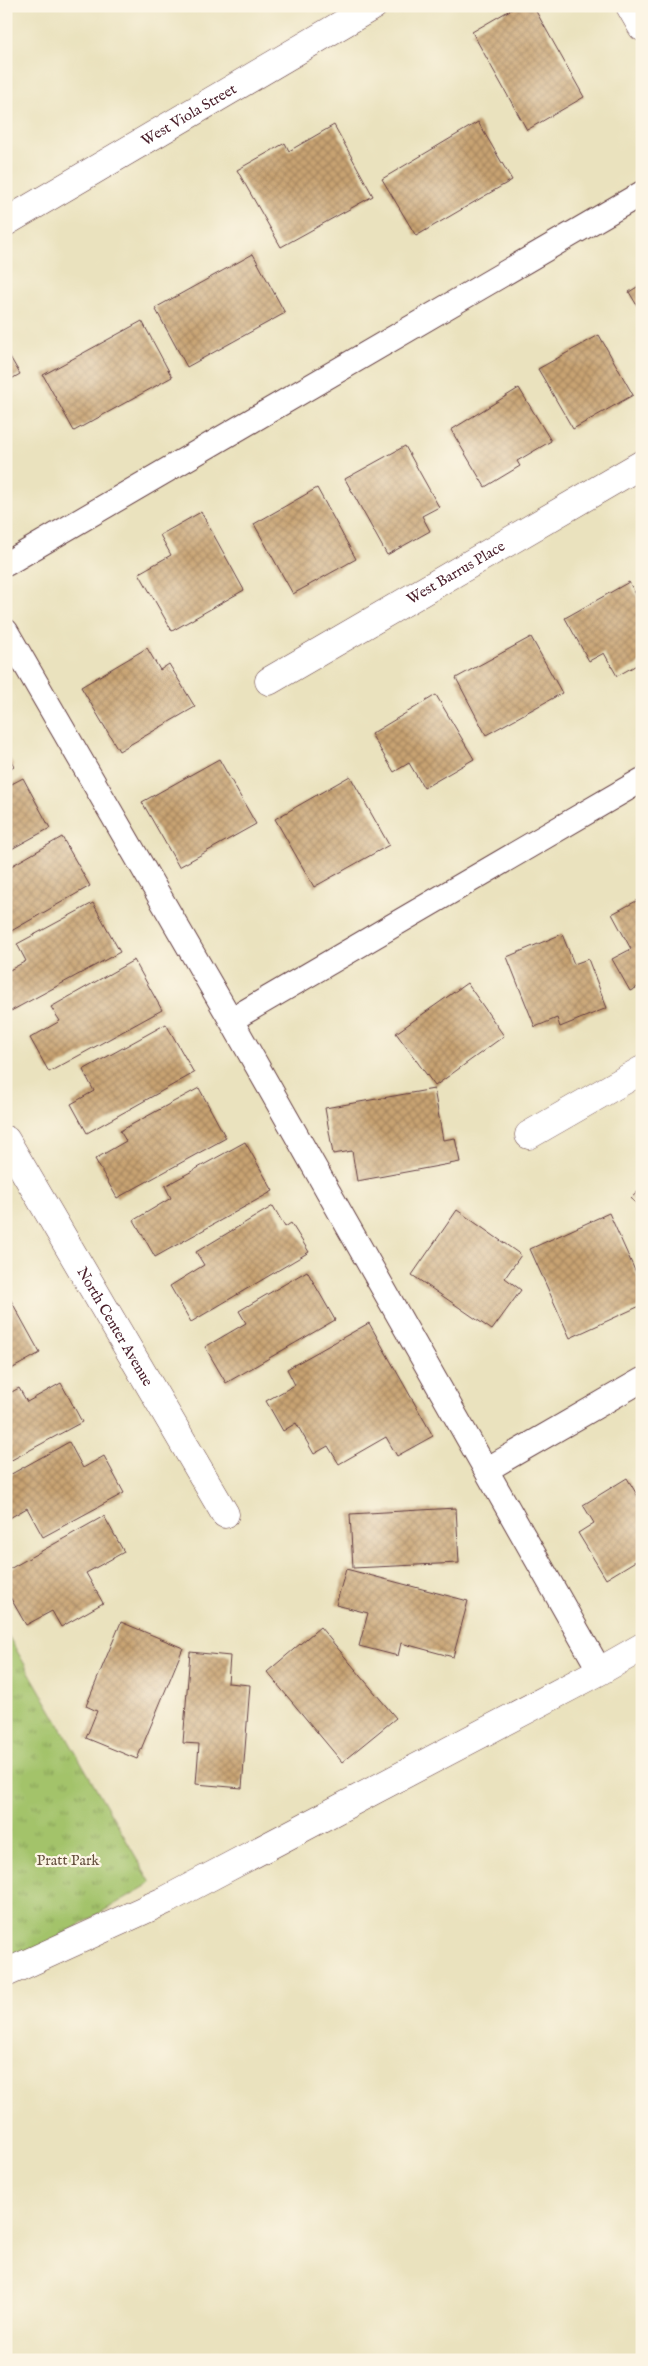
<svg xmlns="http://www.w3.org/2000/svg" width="648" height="2366" font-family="'IM FELL English',serif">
	<defs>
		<pattern id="park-tufts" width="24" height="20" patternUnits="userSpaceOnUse" patternTransform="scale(1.25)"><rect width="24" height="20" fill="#a3c36b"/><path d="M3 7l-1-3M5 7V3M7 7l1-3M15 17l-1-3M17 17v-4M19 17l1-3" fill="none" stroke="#879e58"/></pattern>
		<pattern id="building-cross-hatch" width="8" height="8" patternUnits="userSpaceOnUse" patternTransform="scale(1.25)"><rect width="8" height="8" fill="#c8a372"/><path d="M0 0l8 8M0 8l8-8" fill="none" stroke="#a4845e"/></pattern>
	</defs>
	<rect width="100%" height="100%" fill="#fcf5e5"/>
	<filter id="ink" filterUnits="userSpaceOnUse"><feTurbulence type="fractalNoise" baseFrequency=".02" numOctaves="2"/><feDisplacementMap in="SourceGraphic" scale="10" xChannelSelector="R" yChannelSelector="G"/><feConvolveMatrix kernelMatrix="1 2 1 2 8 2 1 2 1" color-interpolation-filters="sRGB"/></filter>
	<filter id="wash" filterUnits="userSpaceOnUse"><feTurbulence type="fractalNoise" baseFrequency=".0096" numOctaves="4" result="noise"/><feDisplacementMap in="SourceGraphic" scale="20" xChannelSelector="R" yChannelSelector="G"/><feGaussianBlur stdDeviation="1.12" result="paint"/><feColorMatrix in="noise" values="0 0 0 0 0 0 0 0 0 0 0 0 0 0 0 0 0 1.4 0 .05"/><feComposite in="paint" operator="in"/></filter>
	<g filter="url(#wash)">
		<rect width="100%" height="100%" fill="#eae2be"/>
		<path fill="url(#park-tufts)" stroke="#76714b" d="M6,1632L151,1883L6,1968Z"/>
		<g id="blocks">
			<path fill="url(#building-cross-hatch)" d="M517,6H533L584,97L527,130L472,32Z
				M478,122L512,180L416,236L382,179Z
				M334,125L373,196L281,247L237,170L285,143L289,151Z
				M253,254L285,313L187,367L155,308Z
				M642,284V314L629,292Z
				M142,321L172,377L74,431L43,375Z
				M599,335L633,395L573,429L538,369Z
				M6,350L20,374L6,382Z
				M519,388L551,441L517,461L520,466L485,487L451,430Z
				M405,446L439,507L422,516L430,531L387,555L345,479Z
				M317,488L356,559L293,594L254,524Z
				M201,512L244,590L172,631L139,573L171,555L160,535Z
				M629,582L642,605V662L617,676L604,653L589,661L565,618Z
				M531,637L562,693L486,735L456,678Z
				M147,648L160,670L169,664L195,707L119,751L81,687Z
				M436,695L474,759L424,788L409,763L394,772L371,734Z
				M6,752L14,766L6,771Z
				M219,759L256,824L179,867L142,802Z
				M350,776L389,845L314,887L275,819Z
				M23,778L50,828L6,852V787Z
				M62,837L90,886L6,934V869Z
				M642,898V985L630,991L612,959L631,949L612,914Z
				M93,903L120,952L11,1011L6,1003V972L26,961L17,944Z
				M562,934L574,964L588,959L607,1008L560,1027L557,1018L535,1027L507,957Z
				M134,960L162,1010L49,1072L30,1038L60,1021L51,1007Z
				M467,983L504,1036L435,1086L396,1033Z
				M166,1024L194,1073L87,1133L71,1104L94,1091L83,1070Z
				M199,1088L226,1138L117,1198L95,1159L126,1141L120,1131Z
				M434,1089L443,1140L455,1138L460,1162L357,1181L352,1151L333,1154L325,1108Z
				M245,1142L273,1191L155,1257L134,1220L171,1198L165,1186Z
				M642,1188V1210L631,1198Z
				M273,1206L285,1227L291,1223L309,1252L191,1322L170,1286L204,1265L196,1252Z
				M457,1210L521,1255L505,1278L521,1290L492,1330L412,1275Z
				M609,1213L642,1286V1305L570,1338L530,1249Z
				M307,1271L335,1320L226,1383L205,1347L246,1323L239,1311Z
				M8,1295L40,1353L6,1372V1296Z
				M369,1323L433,1436L397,1456L386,1437L339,1464L328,1446L314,1454L296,1423L283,1431L266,1401L295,1385L287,1369Z
				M61,1383L82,1422L6,1463V1395L19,1388L27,1402Z
				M69,1442L83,1468L104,1456L124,1493L43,1537L27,1508L6,1520V1477Z
				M627,1478L642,1503V1557L606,1579L578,1533L594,1523L583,1505Z
				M456,1508L459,1563L353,1568L350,1514Z
				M104,1516L124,1552L86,1573L103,1603L61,1627L52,1611L26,1625L6,1590V1571Z
				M346,1569L468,1601L453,1657L401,1643L398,1656L359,1646L368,1613L336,1605Z
				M121,1622L183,1648L137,1759L86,1738L97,1711L86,1706Z
				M320,1627L396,1718L342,1762L267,1672Z
				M190,1652L230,1656L228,1683L250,1685L242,1788L196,1784L199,1744L183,1743Z"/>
		</g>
	</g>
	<g filter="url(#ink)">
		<use href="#blocks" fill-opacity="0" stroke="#623c41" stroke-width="1"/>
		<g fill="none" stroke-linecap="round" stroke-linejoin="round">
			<g stroke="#623c41" stroke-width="26">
				<path id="lane" d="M6,564L642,193
					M6,631L231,1020L600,1671
					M231,1020L642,780
					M486,1470L642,1380"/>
			</g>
			<g stroke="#623c41" stroke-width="29">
				<g id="street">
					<path d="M630,6L642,27"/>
					<path id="s1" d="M6,222L373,6"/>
					<path id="s2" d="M269,681L642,464"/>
					<path d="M529,1135L642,1070"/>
					<path id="s3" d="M6,1140L225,1514"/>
					<path d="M6,1973L166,1900L600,1671L642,1647"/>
				</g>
			</g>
			<use href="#lane" stroke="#fff" stroke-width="24"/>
			<use href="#street" stroke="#fff" stroke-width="28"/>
		</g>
	</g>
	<g text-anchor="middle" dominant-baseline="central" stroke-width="4.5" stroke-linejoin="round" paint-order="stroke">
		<g font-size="15" fill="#4a1f2b" stroke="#fcf5e5">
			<text stroke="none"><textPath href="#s1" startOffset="212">West Viola Street</textPath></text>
			<text stroke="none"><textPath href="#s2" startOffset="216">West Barrus Place</textPath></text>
			<text stroke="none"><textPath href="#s3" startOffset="216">North Center Avenue</textPath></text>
		</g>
		<g font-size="15" fill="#65503e" stroke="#fcf5e5">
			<text x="68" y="1860">Pratt Park</text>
		</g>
	</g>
	<rect width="648" height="2366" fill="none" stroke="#fcf5e5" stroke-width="25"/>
</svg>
